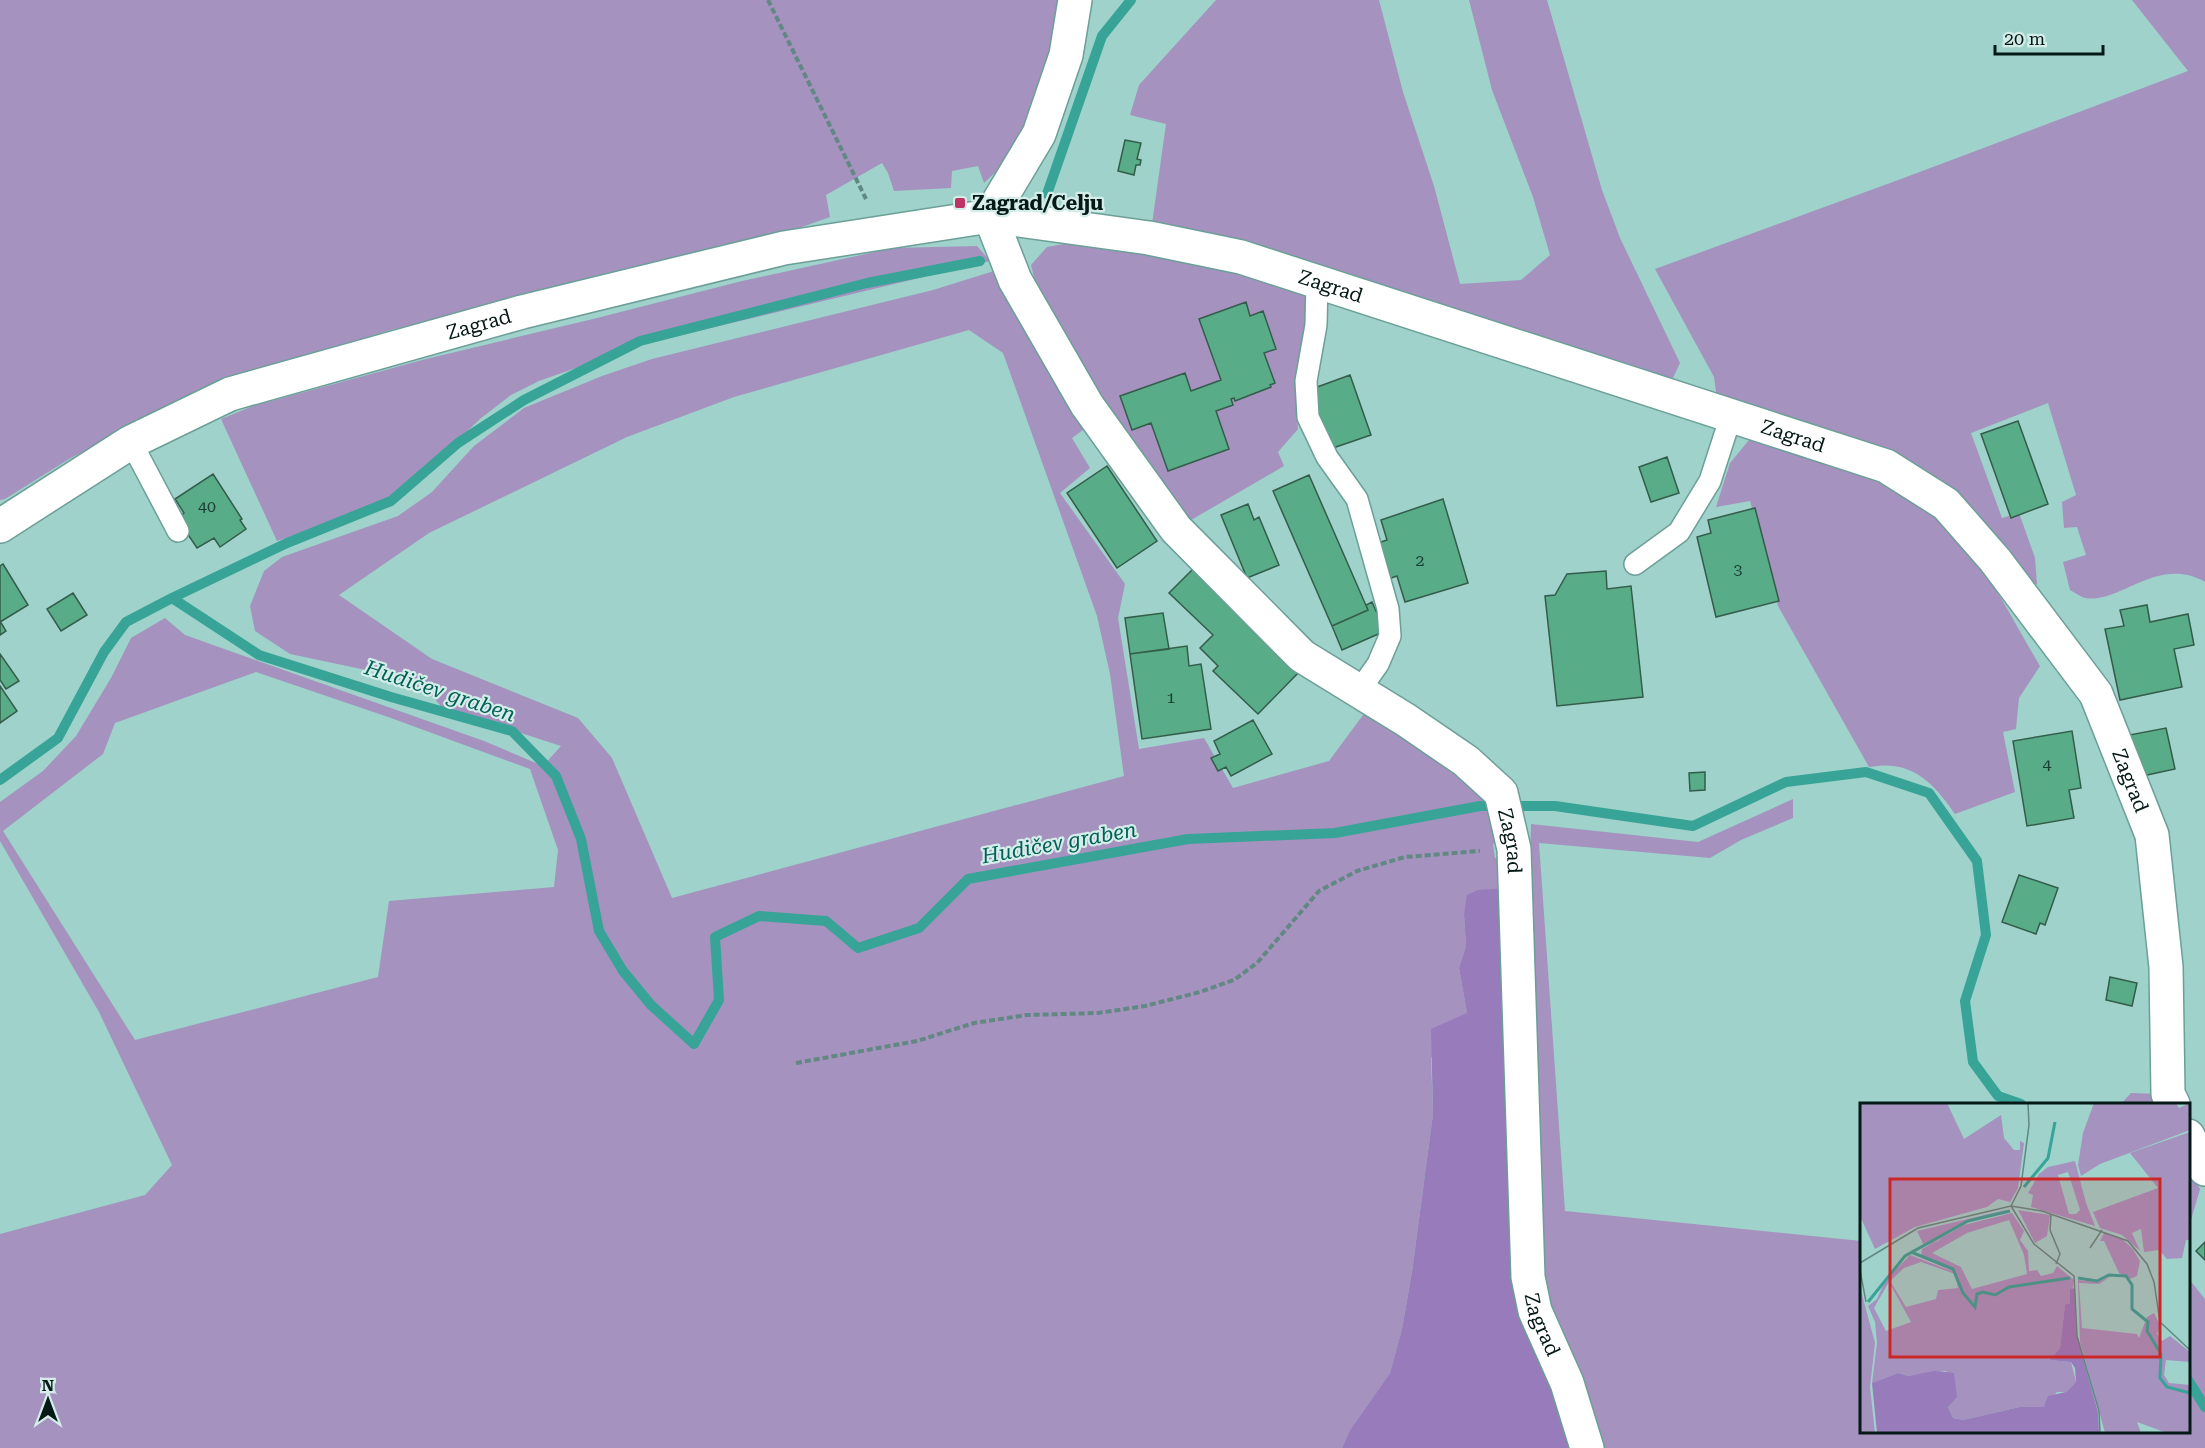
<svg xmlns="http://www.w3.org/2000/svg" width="2205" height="1448" font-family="'Roboto Serif',serif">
	<rect width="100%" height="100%" fill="#9ed2ca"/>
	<path fill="#a592bf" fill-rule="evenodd" d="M0,0H1058L1047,70L1022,147L984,183L978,166L952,171L951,188L894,191L888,173L882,163L826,195L830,217L796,229L387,331L206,387L69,459L5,499L0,500Z
		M1216,0H1379L1403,92L1434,186L1460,284L1521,280L1550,255L1533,197L1492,90L1469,0H1547L1602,190L1620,238L1680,363L1672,380L1152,224L1166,124L1130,115L1139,85Z
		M2132,0H2205V582C2156,554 2117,608 2082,597C2078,595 2074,592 2070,590L2063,562L2086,555L2077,527L2064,528L2062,502L2076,495L2048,403L1971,433L2002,518L2019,513L2035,558L2037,584L2027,583L1957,496L1717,399L1714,377L1655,269L1901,179L2188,71Z
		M1087,243L1219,268L1304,292L1311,316V344L1296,395L1298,429L1278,452L1284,466L1186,523L1148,478L1041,304L1031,265L1047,247L1064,244Z
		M977,246L990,261L644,344L539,381L511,395L480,419L433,464L420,480L390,502L277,541L221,419L253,406L426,359L593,319L742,281L893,248Z
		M994,271L1010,307L1022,321L1091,424L1072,438L1090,468L1060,493L1125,584L1118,618L1139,749L1204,738L1233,788L1329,761L1366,711L1404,740L1422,741L1487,799L1503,839L1493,844L1495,858L1502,857L1508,888L1464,915L1466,946L1459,968L1467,1013L1431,1058L1433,1114L1412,1272L1402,1329L1390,1373L1350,1430L1342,1448H0V1234L145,1195L172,1165L99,1012L0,841V802L43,771L76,736L111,678L131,638L165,618L185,635L484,741L543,766L561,746L518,732L509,733L451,718L428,691L385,674L290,654L255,631L250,606L264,571L282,557L398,516L432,492L474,446L524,408L602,376L652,359L933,290ZM969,330L1003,353L1097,616L1110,674L1124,776L672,898L612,758L578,718L432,659L339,595L429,533L627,437L734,397ZM256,672L391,718L530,769L558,850L554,887L389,901L378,977L135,1040L3,831L103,754L115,723Z
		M1749,440C1819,458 1897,475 1950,529C1987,566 2013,621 2040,666L2019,698L2016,729L2003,732L2015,792L1955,814C1933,782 1911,759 1869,767L1778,606L1750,501L1716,507L1730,463Z
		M1793,799V818L1741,840L1710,858L1539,843L1565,1211L1861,1241L1862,1432H2188L2189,1279L2205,1299V1448H1602L1550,1324L1541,1270L1529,892L1531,824L1698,842Z
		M2131,1093L2158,1094L2161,1104H2121Z
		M2189,1171L2200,1189L2189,1227Z"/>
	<path fill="#977bbb" d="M1508,888L1518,1253L1576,1448H1342L1350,1430L1390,1373L1402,1329L1412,1272L1433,1114L1431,1029L1467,1013L1459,968L1466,946L1464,915L1467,895L1478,890Z"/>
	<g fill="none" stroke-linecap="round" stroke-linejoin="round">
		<path stroke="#38a497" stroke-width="10" d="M1047,194L1102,36L1131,0
			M172,598L259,655L391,697L512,731L556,776L581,839L599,931L623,971L651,1005L694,1044L719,1000L715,937L759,916L826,921L858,948L919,928L968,879L1188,839L1335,833L1480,806H1555L1693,826L1786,782L1866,772L1929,793L1977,861L1986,935L1965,1001L1973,1062L1998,1096L2021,1104
			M0,780L58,738L104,652L126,622L172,598L287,543L391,501L458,443L524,400L640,341L867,283L980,261
			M2188,1380L2205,1407"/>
	</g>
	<path fill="#58ac88" stroke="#345c4a" stroke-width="1.5" d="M1125,140L1141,143L1137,159L1141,160L1140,165H1136L1134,175L1118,171Z
		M1246,302L1250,316L1263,311L1276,349L1264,353L1275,383L1270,385L1271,387L1235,401L1234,398L1231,399L1233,405L1216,411L1229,449L1168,471L1151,423L1132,430L1120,396L1185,373L1191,391L1221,380L1199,319Z
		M1350,375L1371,435L1330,449L1309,390Z
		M2018,421L2048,504L2011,518L1981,434Z
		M1667,457L1679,493L1651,502L1639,467Z
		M1107,466L1157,541L1117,568L1067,493Z
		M213,474L242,519L240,520L246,529L220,547L214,538L197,548L179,521V517L184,513L175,499Z
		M1309,475L1368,610L1332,626L1273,491Z
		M1443,499L1468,583L1405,602L1397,576L1385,580L1375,544L1387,540L1381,520Z
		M1248,504L1254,520L1259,517L1279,565L1247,578L1221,515Z
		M1755,508L1779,601L1716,617L1697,537L1711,533L1708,520Z
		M3,564L28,605L0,622V566Z
		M1194,568L1300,671L1258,714L1213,671L1218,666L1200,648L1213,635L1169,593Z
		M1606,571L1607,589L1631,586L1643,697L1557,706L1545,596L1555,595L1567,574Z
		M73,593L87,615L61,631L47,609Z
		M1372,602L1385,631L1342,650L1332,626L1368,610L1366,605Z
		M2147,605L2150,622L2188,614L2194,645L2174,649L2182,687L2120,700L2105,629L2124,626L2120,610Z
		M1163,613L1169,649L1130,654L1125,618Z
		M0,621L6,631L0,635Z
		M1187,646L1189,666L1201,664L1211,729L1142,739L1130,654Z
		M0,654L19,681L6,689L0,680Z
		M0,686L17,711L0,723Z
		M1253,720L1272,754L1231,776L1226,767L1218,771L1211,758L1220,754L1214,741Z
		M2166,728L2175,769L2133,778L2124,736Z
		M2072,731L2081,788L2069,790L2074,818L2027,826L2013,741Z
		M1705,772V790L1690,791L1689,773Z
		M2019,875L2058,888L2045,925L2040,923L2036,934L2002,922Z
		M2110,977L2137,983L2132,1006L2106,1000Z
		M2205,1242V1260L2196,1251Z"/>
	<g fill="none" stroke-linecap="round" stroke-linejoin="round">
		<g stroke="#6c9f97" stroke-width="24">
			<path id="service" d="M1317,282L1316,325L1306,381L1308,417L1327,457L1357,499L1388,609L1390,636L1378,664L1359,691
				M131,442L178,531
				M1635,564L1679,532L1710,481L1731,416"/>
		</g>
		<g stroke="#6c9f97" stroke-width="36">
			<g id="minor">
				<path id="s1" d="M990,216L1015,280L1087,405L1176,529L1302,656L1406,720L1466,761L1501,793L1514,849L1528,1277L1535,1311L1567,1383L1587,1448"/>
				<path d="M990,216L1039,134L1066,55L1075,0"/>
				<path id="s2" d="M0,526L131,442L230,394L522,312L784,248L990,216L1149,238L1241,257L1886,466L1946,504L1995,560L2096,694L2152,835L2166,967L2168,1094L2173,1104"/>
				<path d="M2188,1136L2205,1169"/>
			</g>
		</g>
		<path stroke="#618883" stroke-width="4" stroke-dasharray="6 3" stroke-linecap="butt" d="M768,0L866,199
			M796,1063L917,1041L974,1023L1027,1015L1098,1013L1145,1006L1200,992L1234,980L1257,963L1319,891L1357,871L1405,857L1480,851"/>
		<use href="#service" stroke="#fff" stroke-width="21"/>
		<use href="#minor" stroke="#fff" stroke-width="33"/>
	</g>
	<rect fill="#c03365" stroke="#d4ede9" stroke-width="2" x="954" y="197" width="12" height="12" rx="3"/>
	<g text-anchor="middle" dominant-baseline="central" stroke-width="4.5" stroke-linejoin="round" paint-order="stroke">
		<g font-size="16" fill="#1a3e33">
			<text x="207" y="506">40</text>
			<text x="1420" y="560">2</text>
			<text x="1738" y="569">3</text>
			<text x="1171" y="697">1</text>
			<text x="2047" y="764">4</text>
		</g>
		<g font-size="20" font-weight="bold" fill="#051917" stroke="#d4ede9" text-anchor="start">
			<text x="972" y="203">Zagrad/Celju</text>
		</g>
		<g font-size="20" fill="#051917" stroke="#d4ede9">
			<text stroke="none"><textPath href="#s2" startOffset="1396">Zagrad</textPath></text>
			<text stroke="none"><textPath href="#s2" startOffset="524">Zagrad</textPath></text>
			<text stroke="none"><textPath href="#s2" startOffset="1882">Zagrad</textPath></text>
			<text stroke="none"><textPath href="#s2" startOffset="2386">Zagrad</textPath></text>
			<text stroke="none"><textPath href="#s1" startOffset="836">Zagrad</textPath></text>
			<text stroke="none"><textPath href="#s1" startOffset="1322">Zagrad</textPath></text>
		</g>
		<g font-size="21" font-style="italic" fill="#005f56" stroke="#d4ede9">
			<text transform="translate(440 691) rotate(18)">Hudičev graben</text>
			<text transform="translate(1059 843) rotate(-10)">Hudičev graben</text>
		</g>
	</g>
	<g transform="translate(1860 1103)">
		<rect width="330" height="330" fill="#9ed2ca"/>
		<path d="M0,0H87L104,36L141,12L144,35L154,47H160V38L164,40L158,85L150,99L138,96L127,104L55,124L15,146L0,113ZM234,0H316L319,5L330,0V27L240,61L221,73L218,62L223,30ZM330,29V137H326L322,155L307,156L299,147L284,149L281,126L272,130L280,148L262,132L240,125L233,109L298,85L270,50ZM215,58L226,100L235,123L171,104L173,92L168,90L179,71L188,64ZM208,69L220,107L216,111H209L198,72ZM150,106L96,123L78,138L64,143L57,128ZM158,107L190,112L187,133L175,140ZM152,110L164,128L160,137L168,148L169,168L177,167L181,173L193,170L197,163L214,177L210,200L205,203L200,245L191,257L211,259L216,279L206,289H197L184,304H160L103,317L93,315L88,304L96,290L86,268L49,273L38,270L12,280L17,240L15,219L8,203L17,196L25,178L50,152L97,170L61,154L62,146L104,122ZM149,117L164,152L167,171L112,186L101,164L72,150L107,130ZM61,159L95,171L98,185L78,187L76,196L46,204L30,178L44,165ZM29,179L51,219L26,228L14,205ZM244,130L261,135L273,146L280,158L277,173L270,176L259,170L244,138H240ZM250,174L239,181L219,180L222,225L277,231L279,235L287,214L294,210L300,222L297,231L302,238L310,233L330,249V259L306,257L304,272L309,280L330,282V330H307L277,319L281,330H245L220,239L218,177L238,179ZM0,184L15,240L10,284L15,330H0Z" fill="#a592bf" fill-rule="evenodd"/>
		<path d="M215,185L216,230L238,309L239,330H17L12,280L38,270L49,273L74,268L94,270L97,294L88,304L93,315L103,317L160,304H184L188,293L206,289L216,279L215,265L211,259L190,257L200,245L205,202L210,200V186Z" fill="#977bbb"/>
		<path fill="none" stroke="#38a497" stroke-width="3" d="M164,84L188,55L195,19M51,149L93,166L103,190L115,204L117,191L123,189L135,192L149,184L210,175M218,175L237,178L249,172L266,173L272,182V206L288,219L287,228L301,251L300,275L307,284L330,290M8,199L45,153L108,118L150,108"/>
		<path fill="none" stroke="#618882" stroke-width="1.5" d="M151,103L174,141L214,173L217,233L239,308L240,330M151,103L161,83L169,22L168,0M191,111L190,127L200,151L196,161M230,145L242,127M0,160L58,125L151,103L182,108L268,138L287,161L294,179L300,219L330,247M0,167L6,199"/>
		<path fill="#cc2727" fill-opacity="0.15" stroke="#cc2727" stroke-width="3" d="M30,76H300V254H30Z"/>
		<rect width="330" height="330" fill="none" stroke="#051917" stroke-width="3"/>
	</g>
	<g transform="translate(48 1400)" stroke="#d4ede9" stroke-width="4.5" paint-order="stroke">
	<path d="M0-4.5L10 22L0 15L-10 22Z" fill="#051917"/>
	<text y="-9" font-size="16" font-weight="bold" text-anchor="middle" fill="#051917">N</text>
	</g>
	<path d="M1995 45v9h108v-9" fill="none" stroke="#051917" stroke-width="3"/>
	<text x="2004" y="45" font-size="18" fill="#051917" stroke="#d4ede9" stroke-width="4.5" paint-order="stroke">20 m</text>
</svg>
